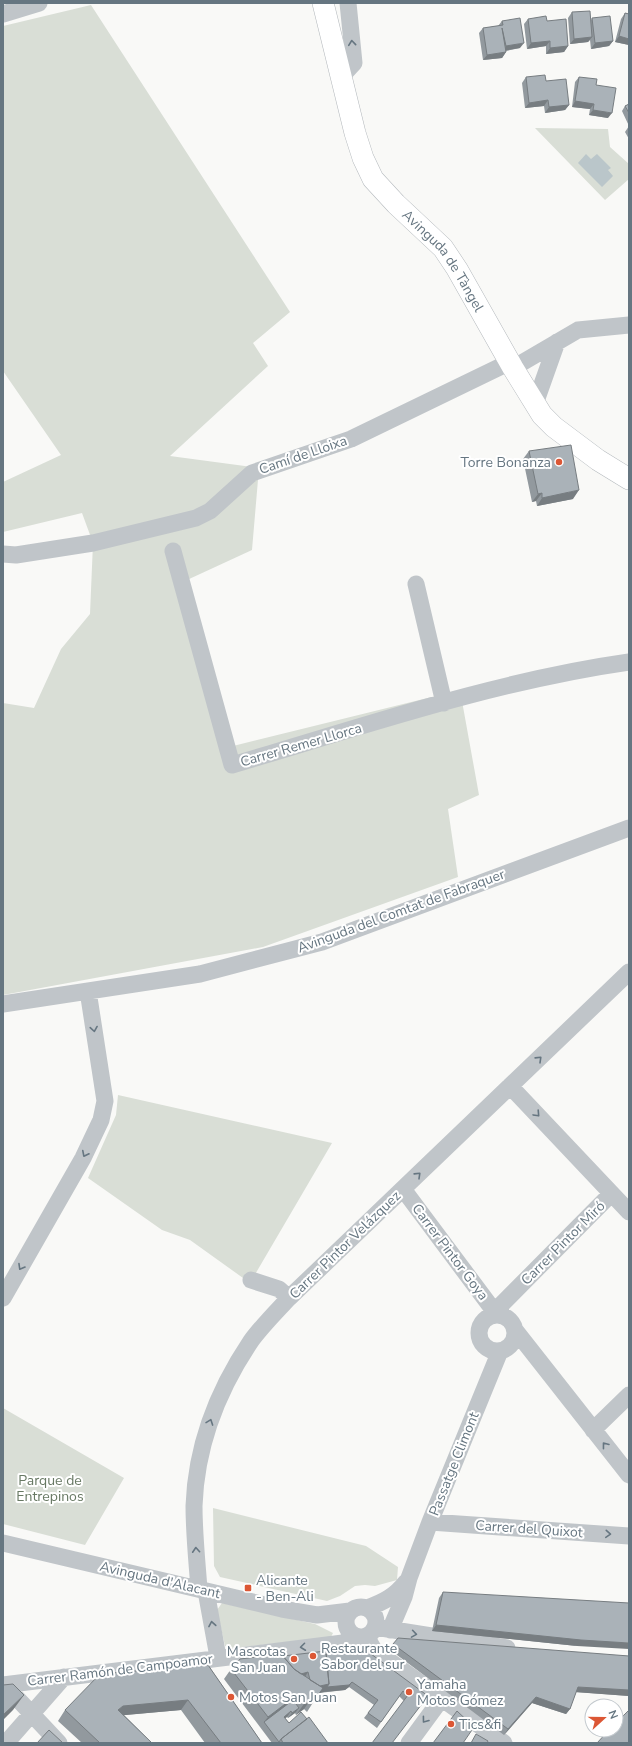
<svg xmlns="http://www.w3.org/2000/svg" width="632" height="1746" font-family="'Nunito Sans',sans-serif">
	<rect width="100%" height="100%" fill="#f9f9f7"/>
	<path fill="#d9ded6" d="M91,5L290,312L253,343L268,366L170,456L259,468L252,550L187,580L233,746L460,690L479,795L448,809L458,877L263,947L3,995V703L34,708L61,649L90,614L93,543L82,513L3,532V482L61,455L3,371V26Z
		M535,128L608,129L610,147L629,164V179L605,200Z
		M118,1095L332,1143L250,1283L190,1240L162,1230L88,1178L116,1115Z
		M3,1408L124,1478L85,1545L3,1524Z
		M213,1508L366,1546L398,1567L397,1580L375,1586L365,1585L355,1586L340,1596L327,1601L220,1577L214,1566Z
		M222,1603L315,1624L333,1633L331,1637L233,1648L225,1646L217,1610Z"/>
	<path fill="#bac6ca" d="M586,154L591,159L597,154L611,168L608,170L613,176L602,187L578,163Z"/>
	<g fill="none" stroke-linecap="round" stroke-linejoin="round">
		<g stroke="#b4b9bd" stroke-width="22">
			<g id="major">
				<path id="s1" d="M323,3L355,133L363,158L373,179L396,204L443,248L457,269L513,368L542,415L554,427L598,460L629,479"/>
			</g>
		</g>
		<path stroke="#c0c5c9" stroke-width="17" d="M3,14L39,3
			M341,77L354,63L348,3
			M513,368L578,330L629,325
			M535,404L557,342
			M173,551L232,765C361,727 495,681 629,662
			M3,554L16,555L93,543L196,518L210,511L252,473L351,439L510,362
			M416,584L444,703
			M3,1004L200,974L322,942L629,828
			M510,1086L629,1212
			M403,1189L497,1315
			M251,1280L279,1289L289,1298
			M3,1298L83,1158L101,1120L105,1101L88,991
			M495,1311L611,1194
			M479 1333a18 18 0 1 1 36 0a18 18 0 1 1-36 0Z
			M515,1330L629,1475
			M593,1430L629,1395
			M430,1522L629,1536
			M3,1543L282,1609L317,1615L350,1611
			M199,1589C197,1561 194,1534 194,1506C196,1447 218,1390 251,1341C262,1326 276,1312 289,1298L629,972
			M206,1591L218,1657
			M346 1622a15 15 0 1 1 30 0a15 15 0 1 1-30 0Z
			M367,1608C384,1602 395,1596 406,1582
			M375,1627L507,1648
			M390,1630L404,1597L409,1578L430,1522L500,1351
			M366,1636L374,1650L504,1743
			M3,1685L343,1643L354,1636
			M3,1686L14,1695L59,1743
			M6,1743L64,1677
			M409,1743L442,1698"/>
		<use href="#major" stroke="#fff" stroke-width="21"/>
	</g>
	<path fill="#92999e" d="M572,12L591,20L592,18L613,41L609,46L591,49L590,40L588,42L570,44L568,18Z
		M625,13L629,14V45L615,42L621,19Z
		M528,19L547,21L568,46L564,52L546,54V46L527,49L524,24Z
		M502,21L520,48L506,51V52L502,58L483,60L479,33L483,28L498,26Z
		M526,77L546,81L569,105L565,110L545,113L544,106L525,108L522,83Z
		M579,77L596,85L608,118L589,115L590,109L572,107L575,82Z
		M629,104V126L622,111L625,106Z
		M629,126V139L625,132Z
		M529,451L573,499L537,506L536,501L532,502L523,459Z
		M443,1592L577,1646L432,1631L439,1598Z
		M393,1644L629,1656V1696L576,1692L570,1709L566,1714L532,1703L504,1735L389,1649Z
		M326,1654L428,1696L404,1701L399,1696L377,1728L364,1718L374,1705L349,1687L345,1690L319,1693L307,1712L304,1709L296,1715L295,1713L288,1718L287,1717L285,1718L289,1723L307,1719L328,1743H272L224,1679L231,1669Z
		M208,1665L262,1743H205L181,1710L124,1715L152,1743H82L58,1721L65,1710Z"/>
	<path fill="#777d81" d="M619,36L629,39V45L615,42Z
		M592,37L588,42L570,44L574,39Z
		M550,41L546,46L527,49L531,43Z
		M613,41L609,46L591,49L595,43Z
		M524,43L520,48L502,51L506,46Z
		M568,46L564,52L546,54L550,48Z
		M506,52L502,58L483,60L487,55Z
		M548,100L544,106L525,108L529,103Z
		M575,101L594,104L590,109L572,107Z
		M569,105L565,110L545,113L549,107Z
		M593,110L612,113L608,118L589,115Z
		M579,490L573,499L537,506L542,498Z
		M542,493L536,501L532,502L538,494Z
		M436,1625L629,1643V1649L577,1646L432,1631Z
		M308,1672L303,1680L297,1675Z
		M352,1682L349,1687L345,1690L324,1692L310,1695L316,1687L329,1684Z
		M578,1687L629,1690V1696L574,1692Z
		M24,1695L13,1710L3,1720V1715Z
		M297,1695L289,1705L264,1722L268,1717Z
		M536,1697L570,1709L566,1714L532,1703L504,1735L508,1729Z
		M311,1699L304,1709L296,1715L304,1704Z
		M188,1700L181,1710L115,1716L118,1710L123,1706Z
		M299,1708L295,1713L288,1718L292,1713Z
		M291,1711L287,1717L280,1722L284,1717Z"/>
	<path fill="#aab2b8" stroke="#777d81" d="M590,11L592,37L574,39L572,12Z
		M625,13L629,14V39L619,36Z
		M546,16L547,21L566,19L568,46L550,48V41L531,43L528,19Z
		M610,16L613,41L595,43L592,18Z
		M520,18L524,43L506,46L502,28L506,52L487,55L483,28L503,25L502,21Z
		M545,75L546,81L566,79L569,105L549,107L548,100L529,103L526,77Z
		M579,77L597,79L596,85L616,88L612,113L593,110L594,104L575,101Z
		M629,104V113L625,106Z
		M571,445L579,490L542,498V493L538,494L529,451Z
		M443,1592L629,1603V1643L581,1640L436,1625Z
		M398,1638L629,1656V1690L578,1687L570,1709L536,1697L508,1729L393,1644Z
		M356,1650L367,1651L428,1696L392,1743H372L408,1695L403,1691L381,1722L368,1713L378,1700L352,1682L349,1685L327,1687L329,1684L326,1654Z
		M326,1651L329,1684L320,1686L310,1680L308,1672L301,1674L294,1669L283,1656Z
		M281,1654L294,1669L323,1688L314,1701L311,1699L304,1704L297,1695L268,1717L231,1669L240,1659Z
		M208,1665L262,1743H221L188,1700L123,1706L118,1710L152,1743H100L65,1710L100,1674Z
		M13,1684L24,1695L3,1715V1685Z
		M293,1700L299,1708L292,1713L291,1711L284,1717L289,1723L301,1712L307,1719L281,1739L279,1742L264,1722Z
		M629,1710V1743H597L609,1730H616V1723Z
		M457,1711L474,1727L463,1743H433Z
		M309,1717L328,1743H283L281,1739Z
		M49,1730L63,1743H37Z
		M476,1734L488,1741L487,1743H471Z"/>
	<defs><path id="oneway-chevron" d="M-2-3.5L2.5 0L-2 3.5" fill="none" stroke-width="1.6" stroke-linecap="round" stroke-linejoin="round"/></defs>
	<g stroke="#667681">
		<use href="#oneway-chevron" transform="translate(352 43) rotate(-96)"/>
		<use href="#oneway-chevron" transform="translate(94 1029) rotate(81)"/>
		<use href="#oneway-chevron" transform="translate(539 1059) rotate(-44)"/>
		<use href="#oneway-chevron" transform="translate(537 1114) rotate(47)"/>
		<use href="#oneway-chevron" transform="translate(85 1154) rotate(117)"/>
		<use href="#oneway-chevron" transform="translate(418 1175) rotate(-44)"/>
		<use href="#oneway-chevron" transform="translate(21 1267) rotate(120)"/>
		<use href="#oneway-chevron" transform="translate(210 1422) rotate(-70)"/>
		<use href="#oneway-chevron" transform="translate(605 1445) rotate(-128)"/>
		<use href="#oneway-chevron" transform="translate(608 1534) rotate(4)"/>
		<use href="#oneway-chevron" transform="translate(196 1550) rotate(-94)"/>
		<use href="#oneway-chevron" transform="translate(212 1624) rotate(-100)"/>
		<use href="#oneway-chevron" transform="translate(414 1634) rotate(9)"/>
		<use href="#oneway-chevron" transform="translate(303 1647) rotate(173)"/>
		<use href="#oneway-chevron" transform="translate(425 1720) rotate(127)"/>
	</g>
	<g fill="#dc5735" stroke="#fff" stroke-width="1.5">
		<circle cx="559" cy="462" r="4"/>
		<rect x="244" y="1584" width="8" height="8" rx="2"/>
		<circle cx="313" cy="1656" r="4"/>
		<circle cx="294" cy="1659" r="4"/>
		<circle cx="409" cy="1692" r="4"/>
		<circle cx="231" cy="1697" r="4"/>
		<circle cx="451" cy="1724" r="4"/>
	</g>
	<g text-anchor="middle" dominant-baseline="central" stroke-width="4" stroke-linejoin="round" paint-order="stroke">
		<g font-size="14" fill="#667681" stroke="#fff">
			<text stroke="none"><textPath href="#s1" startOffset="292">Avinguda de Tàngel</textPath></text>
			<text transform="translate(303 455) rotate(-19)">Camí de Lloixa</text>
			<text transform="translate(301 745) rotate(-16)">Carrer Remer Llorca</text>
			<text transform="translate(401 911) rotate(-20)">Avinguda del Comtat de Fabraquer</text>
			<text transform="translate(563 1243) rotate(-45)">Carrer Pintor Miró</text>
			<text transform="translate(345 1245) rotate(-44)">Carrer Pintor Velázquez</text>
			<text transform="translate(450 1252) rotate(53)">Carrer Pintor Goya</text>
			<text transform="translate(454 1464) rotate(-68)">Passatge Climont</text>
			<text transform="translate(529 1529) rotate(4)">Carrer del Quixot</text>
			<text transform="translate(160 1580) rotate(13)">Avinguda d'Alacant</text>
			<text transform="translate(120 1670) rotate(-7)">Carrer Ramón de Campoamor</text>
		</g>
		<g font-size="14" fill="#667681" stroke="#fff" text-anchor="start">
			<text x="551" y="462" text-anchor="end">Torre Bonanza</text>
			<text x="256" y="1580">Alicante<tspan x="256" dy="16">- Ben-Ali</tspan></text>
			<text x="321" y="1648">Restaurante<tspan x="321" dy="16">Sabor del sur</tspan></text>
			<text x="286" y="1651" text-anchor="end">Mascotas<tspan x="286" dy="16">San Juan</tspan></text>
			<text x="417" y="1684">Yamaha<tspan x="417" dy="16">Motos Gómez</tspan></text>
			<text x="239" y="1697">Motos San Juan</text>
			<text x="459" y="1724">Tics&amp;fi</text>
		</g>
		<g font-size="14" fill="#687964" stroke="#fff">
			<text x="50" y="1480">Parque de<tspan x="50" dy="16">Entrepinos</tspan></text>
		</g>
	</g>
	<rect width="632" height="1746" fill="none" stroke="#667681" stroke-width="8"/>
	<g transform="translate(604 1718) rotate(69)"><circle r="19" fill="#ffffff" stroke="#c2c8cd"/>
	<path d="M0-3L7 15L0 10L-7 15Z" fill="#dc5735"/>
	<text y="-6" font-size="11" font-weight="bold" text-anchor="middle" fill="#667681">N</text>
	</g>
</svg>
